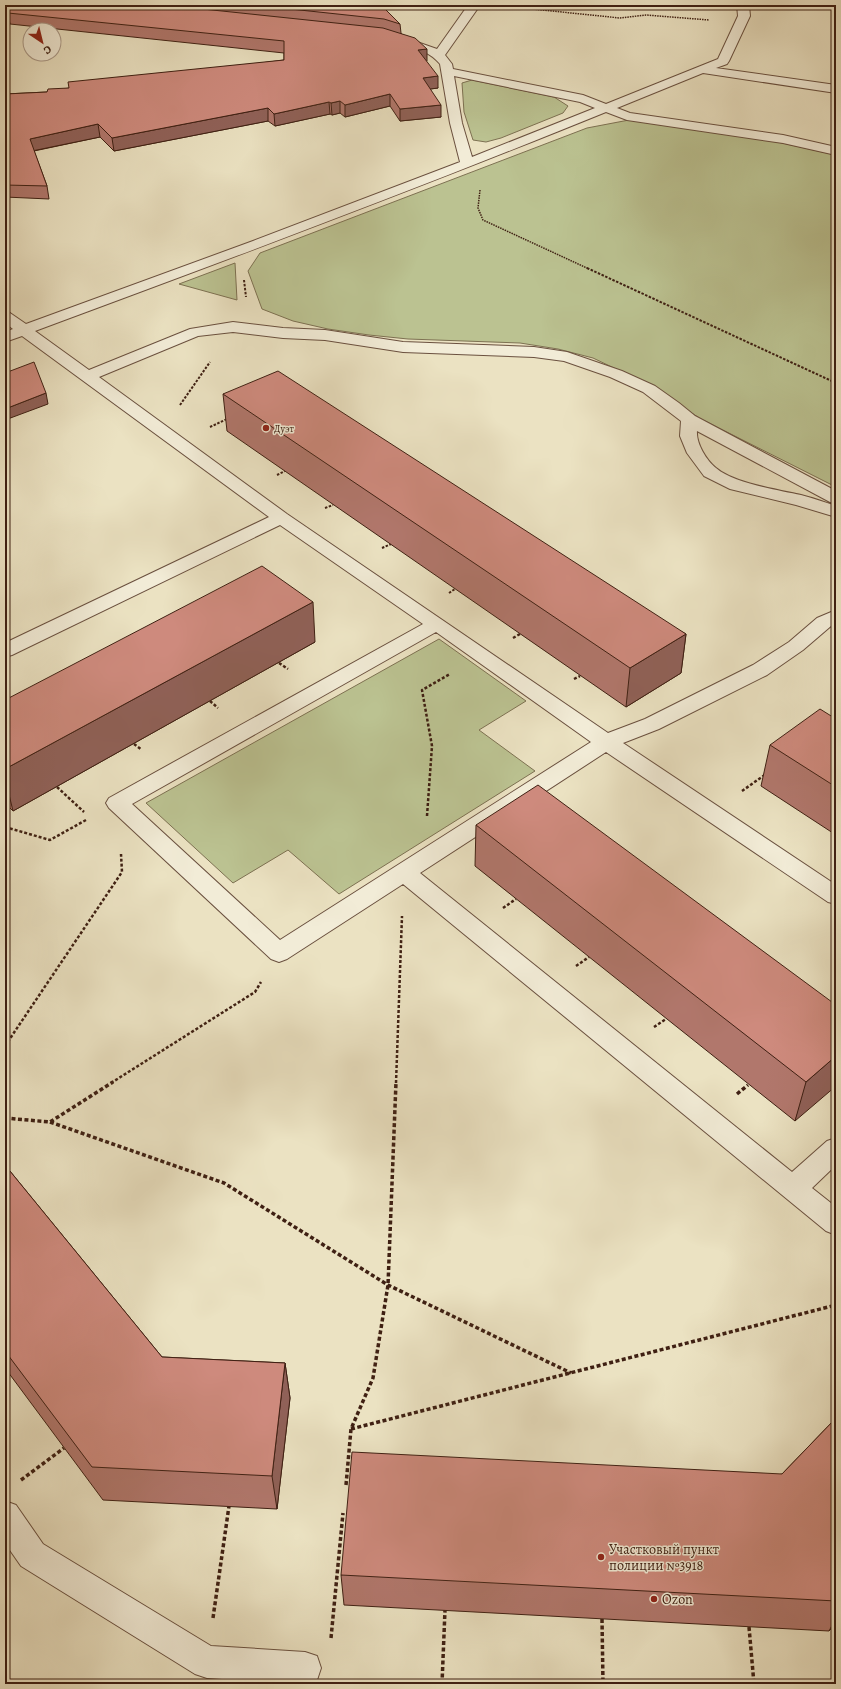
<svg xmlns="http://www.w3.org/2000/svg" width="841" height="1689" font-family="Alegreya,serif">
	<rect width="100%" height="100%" fill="#ebe2c2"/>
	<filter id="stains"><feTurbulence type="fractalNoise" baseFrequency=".005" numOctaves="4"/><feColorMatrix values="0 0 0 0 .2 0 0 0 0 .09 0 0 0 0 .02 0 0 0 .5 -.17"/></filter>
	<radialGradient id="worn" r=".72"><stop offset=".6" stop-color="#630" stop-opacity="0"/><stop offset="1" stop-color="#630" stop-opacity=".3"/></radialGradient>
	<path fill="#bbc291" stroke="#7d7152" d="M472,80L554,97L568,106L563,113L501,138L486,142L473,140L464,112L462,83Z
		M629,120L751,136L836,155V487L699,418L654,387L593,358L558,349L520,343L408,339L369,335L328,329L293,321L262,309L248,271L260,253L587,128Z
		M235,263L237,300L179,284Z
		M439,639L526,701L479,730L535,771L339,894L288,850L233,883L146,803Z"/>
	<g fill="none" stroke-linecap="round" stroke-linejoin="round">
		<g stroke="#6a503f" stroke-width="2">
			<path id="minor" d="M464,5H476L478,8L445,55L452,64L453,69L583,95L606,104L718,59L738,16L737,5H749L750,16L729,61L727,64L716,68L836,85V93L703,73L617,108L630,113L783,135L836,147V155L783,143L627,120L606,112C417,189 227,260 35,331L89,370L190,329L233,322L283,328L325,330L403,342L534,347L567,352L622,371L655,386L679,403L695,416L836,491V503L830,502L697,431C696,443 706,460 716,468C733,483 778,490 801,495C813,498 824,502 836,506V517L796,505L730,489L704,476L687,453L680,436L681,421L643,392L610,377L564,361L534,357L403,352L325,340L283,338L233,332L198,336L99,377L287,514L608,733L645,719L753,665L789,642L817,618L836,610V624L831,626L803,650L767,675L659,729L623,743L836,885V904L828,902L606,752L420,873L792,1172L827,1141L836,1138V1165L812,1188L836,1207V1235L826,1231L403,884L287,959L279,962L271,959L109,808L106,803L109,798L423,624L280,525L12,655L5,657V643L269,517L22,336L5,342V332L13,329L5,323V311L10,313L26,324L253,241L460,162L450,123L440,64C429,50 409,46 393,40L391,38L393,36L397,35L437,49L466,8ZM454,76L580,102L595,108L472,157L462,123ZM436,632L591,742L280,940L132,804Z
				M5,1501L16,1505L43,1544L211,1646L305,1652L317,1656L321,1668L317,1680L306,1684H300L207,1678L195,1674L21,1566L5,1543Z"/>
		</g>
		<path stroke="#3f2013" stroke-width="1.5" stroke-dasharray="1.5 1" stroke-linecap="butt" d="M503,6L620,18L646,15L709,20
			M415,7L416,5
			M480,190L478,208L483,220L589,269"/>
		<path stroke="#3f2013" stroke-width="2" stroke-dasharray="2.5 1.5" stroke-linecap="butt" d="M587,268L836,383
			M244,280L246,297
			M180,405L210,362
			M210,427L227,419
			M277,475L285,471
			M325,508L333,505
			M382,548L391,544
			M449,593L455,589"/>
		<path stroke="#3f2013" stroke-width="2.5" stroke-dasharray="3 2" stroke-linecap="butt" d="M513,638L520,634
			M279,663L288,669
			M574,679L580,676
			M210,701L218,708
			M134,744L142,750
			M57,787L84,812
			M742,791L766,774
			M427,816L432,746L422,690L450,674
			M5,827L50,840L86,820
			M503,908L516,899
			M576,966L589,957
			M654,1027L666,1019
			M5,1046L122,872L121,854
			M111,1083L255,992L261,982
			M396,1083L402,916"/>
		<path stroke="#3f2013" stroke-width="3.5" stroke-dasharray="4 2.5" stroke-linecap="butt" d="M737,1094L748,1085
			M5,1118L50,1122L113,1082
			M50,1122L224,1183L388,1285L571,1373
			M351,1429L836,1305
			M21,1480L64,1448
			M346,1485L351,1429L373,1378L388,1285L396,1082
			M213,1618L229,1506
			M602,1619L603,1684
			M749,1627L754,1684
			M331,1638L343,1513
			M442,1684L445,1610"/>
		<use href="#minor" fill="#f2ecd7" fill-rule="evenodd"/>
	</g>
	<path fill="#b1776c" stroke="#3f2013" d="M5,5H381L400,24L401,33L427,61H426L438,88L430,89L441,117L400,121L390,106L345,117L340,113L332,115L330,114L275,126L268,121L114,151L100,137L34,151L47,186L49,199L5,197V94L47,92L69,88L284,60V53L10,24L5,28Z
		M223,394L686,634L681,673L626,707L227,431Z
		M315,642L13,811L5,803V700Z
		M836,719V835L761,786L770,745Z
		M476,825L836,1005L795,1121L475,866Z
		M5,1165L162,1357L285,1363L290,1398L277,1509L103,1500L5,1368Z
		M836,1418V1624L829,1631L344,1605L341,1575L782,1474Z"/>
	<path fill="#906158" stroke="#3f2013" d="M8,13L10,24L5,28V15Z
		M427,49V61L418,62V50Z
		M438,76V88L423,90V78Z
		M390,94V106L345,117V105Z
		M340,101V113L332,115L331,103Z
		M329,102L330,114L275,126L274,114Z
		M441,105V117L400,121V109Z
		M268,108V121L114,151L112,138Z
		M98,124L100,137L32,151L30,139Z
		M46,393L48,404L5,420V409Z
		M313,602L315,642L13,811L5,778V769Z
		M686,634L681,673L626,707L630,668Z
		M836,1056V1086L795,1121L806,1082Z
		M285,1363L290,1398L277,1509L272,1476Z
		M836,1618V1624L829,1631Z"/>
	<path fill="#ce8a7d" stroke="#3f2013" d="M5,5H165L383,28L415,38L427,49L418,50L438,76L423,78L441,105L400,109L390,94L345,105L340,101L331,103L329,102L274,114L268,108L112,138L98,124L30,139L47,186L5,185V94L47,92L48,89L69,88L68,82L284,60V41L8,13L5,15Z
		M253,5H381L400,24L384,19Z
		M34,362L46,393L5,409V373Z
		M278,371L686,634L630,668L223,394Z
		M262,566L313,602L5,769V700Z
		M820,709L836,719V787L770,745Z
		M538,785L836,1005V1056L806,1082L476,825Z
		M5,1165L162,1357L285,1363L272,1476L92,1467L5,1351Z
		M836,1418V1601L341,1575L352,1452L782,1474Z"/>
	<g fill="#8f2418" stroke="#f2ecd7" stroke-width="1.5">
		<circle cx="266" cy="428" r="4"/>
		<circle cx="601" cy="1557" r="4"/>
		<circle cx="654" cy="1599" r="4"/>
	</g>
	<g text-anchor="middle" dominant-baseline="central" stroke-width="3" stroke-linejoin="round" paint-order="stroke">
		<g font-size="10" fill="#3f2013" stroke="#f2ecd7" text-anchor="start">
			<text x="274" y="428">Дуэт</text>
		</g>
		<g font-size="14" fill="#3f2013" stroke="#f2ecd7" text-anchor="start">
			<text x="609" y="1549">Участковый пункт<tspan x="609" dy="16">полиции №3918</tspan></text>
			<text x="662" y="1599">Ozon</text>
		</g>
	</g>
	<rect width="841" height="1689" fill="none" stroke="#ebe2c2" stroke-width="20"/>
	<rect x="6" y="6" width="829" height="1677" fill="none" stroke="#3f2013" stroke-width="2"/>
	<rect x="10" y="10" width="821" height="1669" fill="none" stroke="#3f2013"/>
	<g transform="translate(42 42) rotate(145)"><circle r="19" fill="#f2ecd7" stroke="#aa9a89"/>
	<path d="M0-3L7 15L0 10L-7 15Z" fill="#8f2418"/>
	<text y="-6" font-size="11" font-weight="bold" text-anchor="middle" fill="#3f2013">С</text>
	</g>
	<rect width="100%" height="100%" filter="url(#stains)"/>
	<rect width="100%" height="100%" fill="url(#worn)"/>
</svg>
